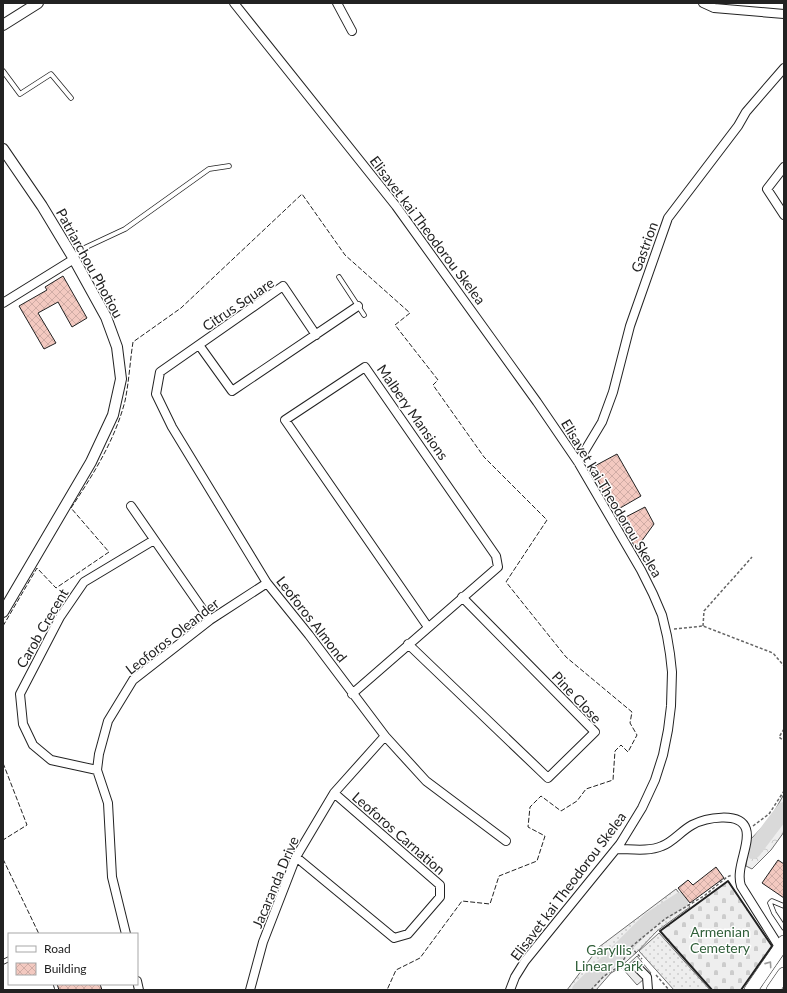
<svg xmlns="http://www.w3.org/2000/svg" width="787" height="993" font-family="Lato,sans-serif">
	<defs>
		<pattern id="grass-dots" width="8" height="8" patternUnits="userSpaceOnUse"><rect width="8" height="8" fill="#eee"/><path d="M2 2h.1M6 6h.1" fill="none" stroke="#ccc" stroke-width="1.8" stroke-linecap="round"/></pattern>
		<pattern id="forest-crowns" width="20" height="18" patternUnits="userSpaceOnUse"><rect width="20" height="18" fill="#eee"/><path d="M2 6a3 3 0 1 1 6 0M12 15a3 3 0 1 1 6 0" fill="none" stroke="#ccc"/></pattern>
		<pattern id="cemetery-stones" width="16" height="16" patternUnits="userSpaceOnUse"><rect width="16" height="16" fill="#eee"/><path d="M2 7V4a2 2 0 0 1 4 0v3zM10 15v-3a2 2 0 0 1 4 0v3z" fill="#ccc"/></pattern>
		<pattern id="building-cross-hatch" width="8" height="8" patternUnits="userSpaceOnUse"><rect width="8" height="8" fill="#f3c9c0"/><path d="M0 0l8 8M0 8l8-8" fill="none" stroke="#d0aca5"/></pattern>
	</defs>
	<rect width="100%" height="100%" fill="#fff"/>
	<path fill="url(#grass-dots)" stroke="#6f6f6f" d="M676,889L690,907L657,931L637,952L618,969L611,973L596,990H567L599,947Z
		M659,933L710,990H674L639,951Z"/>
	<path fill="url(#forest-crowns)" stroke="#6f6f6f" d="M784,794V832L771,850L752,869L746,866L750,840L770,819Z"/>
	<path fill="url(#cemetery-stones)" stroke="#6f6f6f" d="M728,881L772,946L741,990H712L660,931Z"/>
	<path fill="#ededed" stroke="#6f6f6f" d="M637,956L651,973L637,985L623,969Z"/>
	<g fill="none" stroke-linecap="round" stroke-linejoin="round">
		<path stroke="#d9d9d9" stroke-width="16" d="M753,851L784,810
			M580,990L650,920L681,900"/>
	</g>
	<path fill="url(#building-cross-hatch)" stroke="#222" d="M63,276L87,318L72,327L58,302L38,313L56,343L44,349L19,306L47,290L45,287Z
		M617,454L641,496L615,511L591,468Z
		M645,507L654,524L636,549L620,520Z
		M778,860L784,864V898L762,883Z
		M716,867L724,878L690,903L678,888L688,880L693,885Z
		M57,984H100L102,990H59Z"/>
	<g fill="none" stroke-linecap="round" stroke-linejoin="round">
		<g stroke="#222" stroke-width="5.5">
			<path id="service" d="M3,71L20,94L51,74L71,98
				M74,258L80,250L125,229L209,169L229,166
				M339,277L364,315
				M784,906L772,901L770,903L774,913L784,928
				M3,962L9,959"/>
		</g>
		<g stroke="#222" stroke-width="10">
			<path id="minor" d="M234,3L396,206L537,402L578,462L641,570L653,594L662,615L667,636L670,654L672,672L671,706L668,730L663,755L655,780L642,808L620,844L525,961L515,977L510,990
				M337,3L352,31
				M703,3L714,8L784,14
				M784,167L767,189L784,215
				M3,303L74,259
				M316,335L283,286L160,372L156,394L172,427L267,583L309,635L385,736L426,781L506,841
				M199,345L232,391L358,306
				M578,462L602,422L613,392L630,326L668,218L738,126L746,112L784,68
				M131,506L210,620
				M408,644L548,778L595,732L462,597
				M352,694L498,567L496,556L365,367L285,420L428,627
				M97,770L51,760L33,745L23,724L20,694L60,617L84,582L154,540
				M616,849C631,849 648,852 662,846C673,842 681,831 692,825C705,818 740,811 746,829C751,844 735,868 741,886L780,948
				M296,857L394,938L408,934L440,897V885L334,793
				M126,934L112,877L108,803L97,770L99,754L108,721L133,680L210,620L267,583
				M636,966L647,977L648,990
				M137,981L139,990
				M250,990L263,942L296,857L334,793L385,736"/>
		</g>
		<g stroke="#222" stroke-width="12">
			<path id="tertiary" d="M3,25L38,3
				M3,149L42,206L74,259L106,317L117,347L121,379L113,415L91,462L3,612"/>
		</g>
		<g stroke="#222" stroke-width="14">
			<path id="primary" d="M751,990L784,942
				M773,990L784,974"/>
		</g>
		<path stroke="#646464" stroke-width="1.5" stroke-dasharray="3 2" stroke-linecap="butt" d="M703,626L704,611L752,557
			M674,629L703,626L773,653L784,666
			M784,729L779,737L784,741
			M753,826L769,814L784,791
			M631,947L642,959
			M620,966L624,970L627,967
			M656,975L669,990
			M591,990L604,976L620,966L631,947L665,919L704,896L727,877L732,875"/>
		<use href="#service" stroke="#fff" stroke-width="4"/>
		<use href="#minor" stroke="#fff" stroke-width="8"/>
		<use href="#tertiary" stroke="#fff" stroke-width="10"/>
		<use href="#primary" stroke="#fff" stroke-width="13"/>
		<path stroke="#222" stroke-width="1" stroke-dasharray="5 2" stroke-linecap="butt" d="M3,626L37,568L56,588L109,552L71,508C93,475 115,440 125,401C129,382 130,361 133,342L181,308L302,194L345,255L410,313L395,325L438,380L433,385L484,457L547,520L506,582L566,657L632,712L630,723L637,735L628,752L621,745L615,751L613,780L586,789L577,801L561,811L541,796L530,807L528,827L545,836L537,861L499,876L490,904L462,901L420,958L396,970L387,990
			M3,763L27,825L3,840
			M3,859L39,934
			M53,984L55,990"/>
		<path stroke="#222" stroke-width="2" d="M712,990L660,931L728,881L772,946L741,990"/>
	</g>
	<defs><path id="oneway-chevron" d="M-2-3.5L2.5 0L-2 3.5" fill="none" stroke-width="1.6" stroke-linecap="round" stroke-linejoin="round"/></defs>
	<use stroke="#9c9c9c" href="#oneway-chevron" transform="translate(769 964) rotate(-55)"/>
	<g text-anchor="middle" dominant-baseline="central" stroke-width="3" stroke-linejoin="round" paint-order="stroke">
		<g font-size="14" fill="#222" stroke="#fff">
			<text transform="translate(428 230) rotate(53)">Elisavet kai Theodorou Skelea</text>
			<text transform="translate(644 247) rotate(-70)">Gastrion</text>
			<text transform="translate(90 263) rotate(61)">Patriarchou Photiou</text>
			<text transform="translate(238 304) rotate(-34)">Citrus Square</text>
			<text transform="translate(413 412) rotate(55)">Malbery Mansions</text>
			<text transform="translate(612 498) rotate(59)">Elisavet kai Theodorou Skelea</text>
			<text transform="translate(312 619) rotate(52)">Leoforos Almond</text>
			<text transform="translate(42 628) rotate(-60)">Carob Crecent</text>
			<text transform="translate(172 636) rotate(-38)">Leoforos Oleander</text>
			<text transform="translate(577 697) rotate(47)">Pine Close</text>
			<text transform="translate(399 833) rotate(41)">Leoforos Carnation</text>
			<text transform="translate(275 882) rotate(-67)">Jacaranda Drive</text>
			<text transform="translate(568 886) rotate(-53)">Elisavet kai Theodorou Skelea</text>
		</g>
		<g font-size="14" fill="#2f5e38" stroke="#fff">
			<text x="720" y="931">Armenian<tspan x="720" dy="16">Cemetery</tspan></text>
			<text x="609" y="949">Garyllis<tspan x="609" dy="16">Linear Park</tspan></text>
		</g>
	</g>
	<rect width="787" height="993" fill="none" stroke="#222222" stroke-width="8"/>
	<rect x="8" y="933" width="130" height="52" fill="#ffffff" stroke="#a7a7a7"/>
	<rect x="16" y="946" width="20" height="6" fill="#ffffff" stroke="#a7a7a7"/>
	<text x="44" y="953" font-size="12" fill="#222222">Road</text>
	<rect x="16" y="963" width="20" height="12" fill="url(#building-cross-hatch)" stroke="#a7a7a7"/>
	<text x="44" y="973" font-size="12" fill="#222222">Building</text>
</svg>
